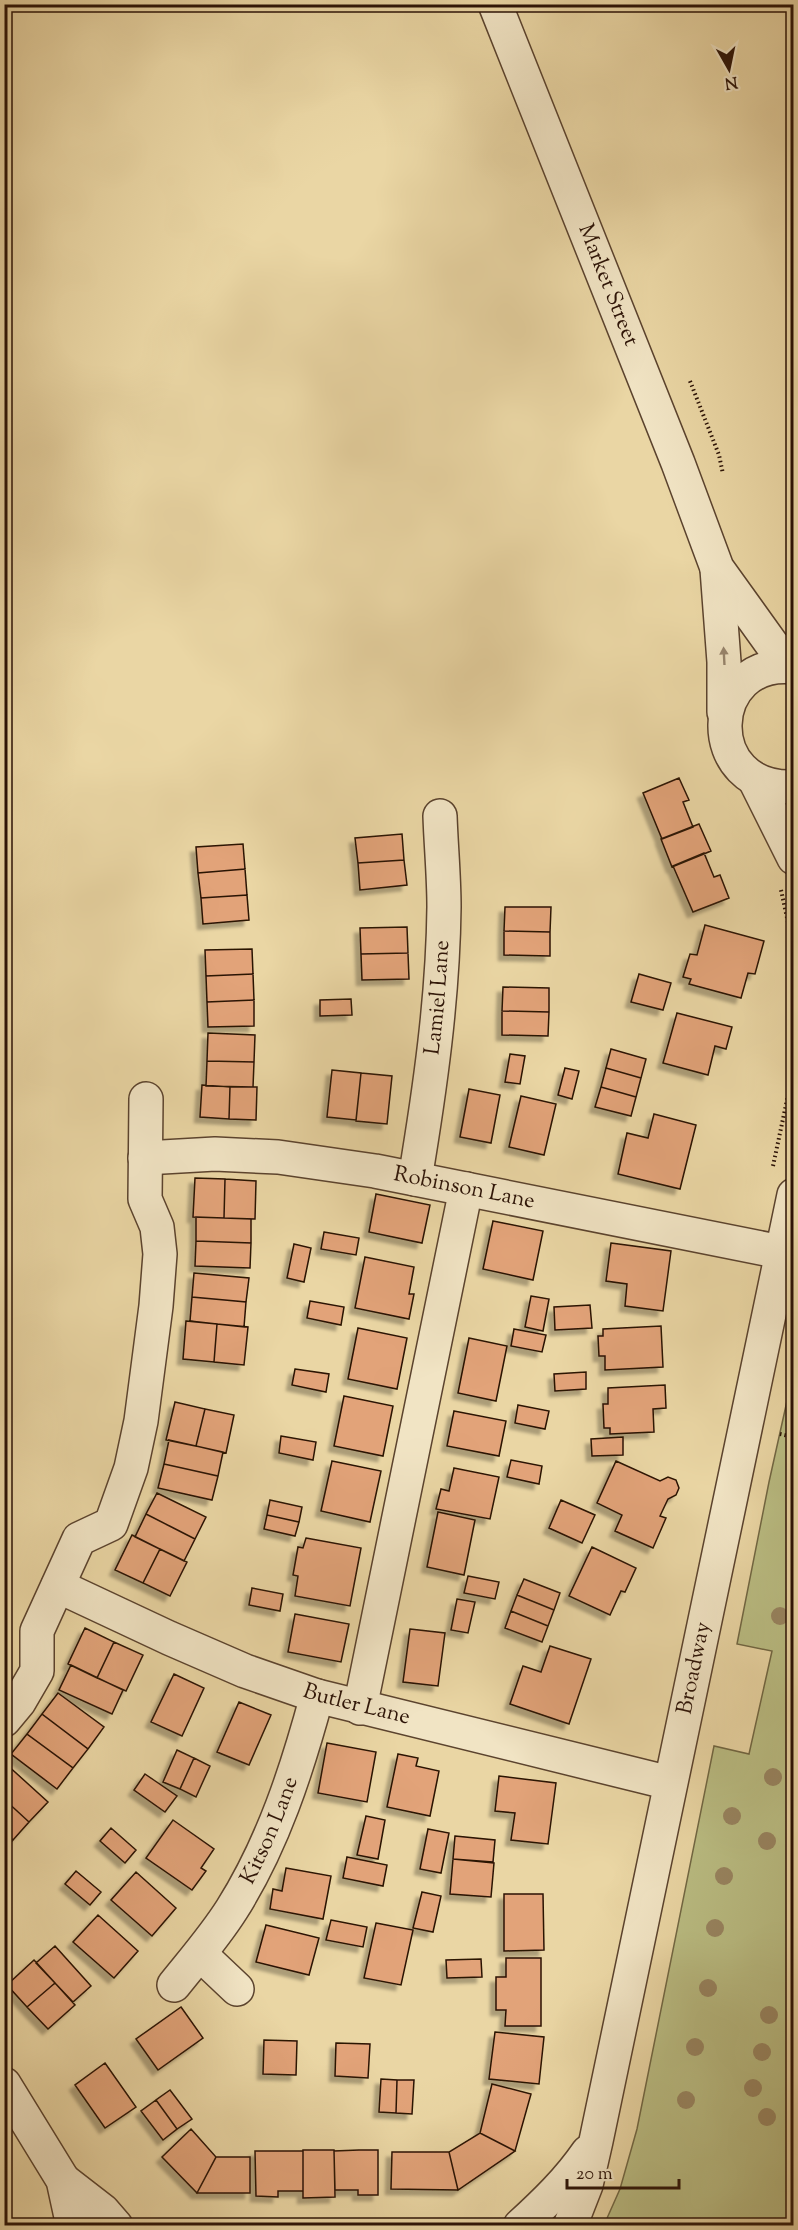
<svg xmlns="http://www.w3.org/2000/svg" width="798" height="2230" font-family="'Sorts Mill Goudy',serif">
	<defs>
		<filter id="shadow"><feDropShadow dx="-5.5" dy="5.5" stdDeviation="1.5" flood-color="#0004"/></filter>
	</defs>
	<rect width="100%" height="100%" fill="#ead6a4"/>
	<filter id="stains"><feTurbulence type="fractalNoise" baseFrequency=".00333" numOctaves="4"/><feColorMatrix values="0 0 0 0 .2 0 0 0 0 .09 0 0 0 0 .02 0 0 0 .5 -.17"/></filter>
	<radialGradient id="worn" r=".72"><stop offset=".6" stop-color="#630" stop-opacity="0"/><stop offset="1" stop-color="#630" stop-opacity=".3"/></radialGradient>
	<path fill="#babd83" stroke="#726844" stroke-width="1.5" d="M793,1374V2225H604L620,2189L637,2129L714,1746L749,1754L772,1651L737,1644L769,1482Z"/>
	<path fill="#e2a379" stroke="#2b1206" stroke-width="1.5" filter="url(#shadow)" d="M679,778L689,800L683,802L693,827L662,839L643,793Z
		M699,824L711,851L672,867L661,839Z
		M402,834L404,860L358,863L355,838Z
		M243,844L245,869L198,873L196,847Z
		M704,853L714,877L720,875L729,898L693,912L673,866Z
		M404,860L407,885L360,890L358,863Z
		M245,869L247,895L201,898L198,873Z
		M247,895L249,920L203,924L201,898Z
		M505,907H551L550,932L504,931Z
		M705,925L764,941L755,974L748,973L741,998L689,984L691,979L683,977L690,954L697,955Z
		M407,927L408,953L361,954L360,928Z
		M504,931L550,932V956L504,955Z
		M252,949L253,974L206,976L205,950Z
		M408,953L409,979L362,980L361,954Z
		M253,974L254,1000L207,1002L206,976Z
		M639,974L671,983L663,1010L631,1002Z
		M503,987L549,988V1012L502,1011Z
		M351,999L352,1015L320,1016V1000Z
		M254,1000V1026L208,1027L207,1002Z
		M502,1011L549,1012L548,1036L502,1035Z
		M677,1013L732,1027L726,1049L715,1046L708,1075L663,1063Z
		M208,1033L255,1035L254,1062L207,1061Z
		M611,1049L646,1059L641,1078L606,1068Z
		M510,1054L525,1056L520,1084L505,1082Z
		M207,1061L254,1062L253,1087L206,1086Z
		M565,1068L579,1071L572,1099L558,1095Z
		M606,1068L641,1078L636,1097L601,1087Z
		M332,1070L361,1073L356,1120L327,1117Z
		M361,1073L392,1076L387,1124L356,1121Z
		M202,1085L230,1087L229,1119L200,1117Z
		M230,1087H257L256,1120L229,1119Z
		M601,1087L636,1097L631,1116L595,1107Z
		M469,1089L500,1095L491,1143L460,1137Z
		M521,1096L556,1104L544,1155L509,1147Z
		M654,1114L696,1125L680,1189L618,1174L627,1133L648,1138Z
		M195,1178L225,1179L224,1218L193,1217Z
		M225,1179L256,1181L255,1219L224,1218Z
		M376,1194L430,1205L422,1243L369,1232Z
		M196,1217L251,1219V1243L196,1241Z
		M493,1221L543,1231L533,1280L483,1269Z
		M324,1232L359,1238L356,1255L321,1249Z
		M196,1241L251,1243L250,1268L195,1266Z
		M611,1243L671,1251L663,1311L625,1306L627,1284L606,1281Z
		M294,1244L311,1248L304,1282L287,1278Z
		M365,1257L414,1267L409,1294H414L409,1319L355,1308Z
		M194,1273L249,1278L246,1302L192,1297Z
		M531,1296L549,1299L543,1331L525,1327Z
		M192,1297L246,1302L244,1327L190,1321Z
		M310,1301L344,1307L341,1325L307,1318Z
		M590,1305L592,1328L555,1330L554,1307Z
		M186,1321L217,1324L214,1362L183,1359Z
		M217,1324L248,1327L244,1365L214,1362Z
		M661,1326L663,1367L605,1370V1356H599L598,1336H603V1329Z
		M358,1328L407,1338L397,1389L348,1379Z
		M514,1329L546,1335L542,1352L511,1346Z
		M469,1338L507,1346L496,1401L458,1393Z
		M295,1369L329,1374L326,1392L292,1385Z
		M586,1372V1389L555,1391L554,1374Z
		M665,1385L666,1408L653,1409L654,1432L610,1434V1428H604L603,1404H608V1388Z
		M344,1396L393,1406L383,1456L334,1446Z
		M175,1402L205,1409L196,1446L166,1440Z
		M518,1405L549,1411L545,1429L515,1423Z
		M205,1409L234,1415L226,1453L196,1446Z
		M454,1411L506,1421L499,1456L447,1446Z
		M281,1436L316,1442L313,1460L279,1453Z
		M623,1437V1455L592,1456L591,1439Z
		M169,1440L223,1452L218,1476L164,1464Z
		M511,1460L542,1466L539,1484L507,1477Z
		M332,1461L381,1471L370,1522L321,1511Z
		M616,1461L660,1481L668,1477L676,1480L679,1488L676,1495L668,1499L660,1516L666,1518L653,1548L615,1531L622,1515L597,1503Z
		M164,1464L218,1476L212,1500L158,1488Z
		M454,1468L499,1477L490,1519L436,1509L441,1489L449,1491Z
		M157,1493L206,1517L195,1539L146,1514Z
		M270,1500L302,1507L299,1522L267,1515Z
		M561,1500L595,1515L582,1543L549,1528Z
		M438,1512L475,1520L464,1575L427,1567Z
		M146,1514L195,1539L184,1561L135,1537Z
		M267,1515L299,1522L295,1536L264,1529Z
		M132,1535L160,1549L143,1583L115,1570Z
		M306,1538L361,1548L350,1606L295,1596L298,1576L293,1575L298,1547L303,1548Z
		M592,1547L636,1568L625,1592L621,1591L610,1615L569,1596Z
		M160,1549L187,1562L170,1596L143,1583Z
		M468,1576L499,1582L495,1599L464,1593Z
		M524,1579L560,1593L554,1610L517,1595Z
		M252,1588L283,1594L280,1611L249,1605Z
		M517,1595L554,1610L548,1626L511,1611Z
		M457,1599L475,1602L468,1633L451,1630Z
		M511,1611L548,1626L542,1642L505,1628Z
		M295,1614L349,1624L341,1662L288,1652Z
		M85,1628L114,1642L97,1678L68,1664Z
		M410,1629L445,1633L438,1686L403,1682Z
		M114,1642L143,1655L126,1691L97,1678Z
		M550,1646L591,1659L569,1724L510,1704L523,1666L541,1672Z
		M71,1665L123,1690L112,1714L59,1690Z
		M174,1674L204,1688L182,1736L151,1722Z
		M58,1693L104,1727L88,1749L42,1714Z
		M239,1702L271,1715L249,1765L217,1752Z
		M42,1714L88,1749L73,1768L27,1734Z
		M27,1734L73,1768L57,1789L11,1754Z
		M327,1743L376,1752L367,1802L318,1793Z
		M177,1750L194,1758L180,1789L163,1782Z
		M398,1754L418,1758L416,1766L439,1771L430,1816L387,1807Z
		M194,1758L210,1766L196,1797L180,1789Z
		M5,1763L48,1802L29,1822L4,1799Z
		M145,1774L177,1796L165,1812L134,1790Z
		M499,1776L556,1783L548,1844L511,1840L515,1813L495,1811Z
		M4,1799L29,1822L13,1840L4,1832Z
		M366,1816L385,1820L378,1859L357,1855Z
		M173,1820L214,1849L201,1868L206,1871L192,1890L146,1858Z
		M111,1828L136,1850L125,1863L100,1841Z
		M428,1829L449,1833L441,1873L420,1869Z
		M4,1832L13,1840L4,1849Z
		M455,1836L495,1840L493,1862L453,1859Z
		M347,1857L387,1865L383,1886L343,1878Z
		M453,1859L494,1863L491,1897L450,1894Z
		M286,1868L331,1876L323,1919L270,1909L273,1889L282,1891Z
		M76,1871L101,1892L90,1905L65,1884Z
		M136,1872L176,1908L152,1936L111,1900Z
		M422,1892L441,1896L433,1932L413,1928Z
		M504,1894H543L544,1950L504,1951Z
		M98,1915L138,1951L114,1978L73,1942Z
		M331,1920L367,1927L363,1947L326,1940Z
		M376,1923L413,1930L401,1985L364,1978Z
		M266,1925L319,1938L309,1975L256,1962Z
		M55,1946L91,1986L73,2002L36,1963Z
		M506,1958H541V2026H505L506,2010H496V1977H506Z
		M481,1959L482,1977L447,1978L446,1960Z
		M34,1960L55,1983L27,2007L7,1985Z
		M55,1983L75,2005L48,2029L27,2007Z
		M181,2007L203,2038L158,2070L136,2039Z
		M495,2032L544,2037L539,2084L489,2079Z
		M264,2040L297,2041L296,2075L263,2074Z
		M336,2043L370,2044L368,2078L335,2076Z
		M105,2063L136,2107L105,2128L75,2085Z
		M381,2079L397,2080L396,2113L379,2112Z
		M397,2080H414L412,2114L396,2113Z
		M492,2084L531,2094L515,2151L480,2133Z
		M170,2090L192,2119L177,2129L156,2100Z
		M156,2100L177,2129L163,2140L141,2111Z
		M191,2129L216,2157L197,2193L162,2157Z
		M480,2133L515,2151L458,2190L449,2152Z
		M303,2150H334L335,2197L303,2198Z
		M359,2150H378V2195H358V2190H335L334,2151Z
		M255,2151H303V2191H278V2197L256,2196Z
		M392,2152H449L458,2190L391,2189Z
		M216,2157H250V2193H197Z"/>
	<g fill="none" stroke-linecap="round" stroke-linejoin="round">
		<g stroke="#5b432e" stroke-width="36">
			<g id="minor">
				<path id="s1" d="M495,4L678,463L717,568L773,646L794,664"/>
				<path d="M717,569L724,662V712"/>
				<path d="M794,667C705,657 699,791 794,787"/>
				<path d="M755,780L794,858"/>
				<path id="s2" d="M145,1158L215,1154L278,1157L375,1171L781,1252"/>
				<path id="s3" d="M415,1179C430,1089 443,998 444,907C444,876 441,846 440,816"/>
				<path id="s4" d="M58,1586L169,1638L245,1671L317,1696L670,1783"/>
				<path d="M360,1708L466,1189"/>
				<path d="M4,1720L19,1702L37,1671V1631L79,1539L111,1524L131,1468L141,1421L156,1306L160,1254L157,1227L145,1199L146,1099"/>
				<path d="M200,1954L237,1989"/>
				<path id="s5" d="M174,1985C194,1960 215,1936 232,1909C273,1844 297,1770 317,1696"/>
				<path d="M4,2084L63,2180L73,2226"/>
				<path d="M63,2180L103,2211L116,2226"/>
				<path d="M520,2226C545,2203 568,2181 588,2152"/>
				<path id="s6" d="M570,2226L586,2185L596,2141L794,1195"/>
			</g>
		</g>
		<path stroke="#2b1206" stroke-width="4" stroke-dasharray="1.5 3" stroke-linecap="butt" d="M690,381L719,455L723,474
			M781,890L794,950
			M773,1166L794,1067
			M780,1434L794,1437"/>
		<use href="#minor" stroke="#f1e4c4" stroke-width="33"/>
	</g>
	<g fill="#998662">
		<circle cx="780" cy="1616" r="9"/>
		<circle cx="773" cy="1777" r="9"/>
		<circle cx="732" cy="1816" r="9"/>
		<circle cx="767" cy="1841" r="9"/>
		<circle cx="724" cy="1876" r="9"/>
		<circle cx="715" cy="1928" r="9"/>
		<circle cx="708" cy="1988" r="9"/>
		<circle cx="769" cy="2015" r="9"/>
		<circle cx="695" cy="2047" r="9"/>
		<circle cx="762" cy="2052" r="9"/>
		<circle cx="753" cy="2088" r="9"/>
		<circle cx="686" cy="2100" r="9"/>
		<circle cx="767" cy="2117" r="9"/>
	</g>
	<defs><path id="oneway-solid" d="M-6-.8H1V-3.2L6.5 0L1 3.2V.8H-6Z" transform="scale(1.5)"/></defs>
	<use fill="#98866e" href="#oneway-solid" transform="translate(724 656) rotate(-93)"/>
	<g text-anchor="middle" dominant-baseline="central" stroke-width="6" stroke-linejoin="round" paint-order="stroke">
		<g font-size="22" fill="#2b1206" stroke="#f1e4c4">
			<text stroke="none"><textPath href="#s1" startOffset="303">Market Street</textPath></text>
			<text stroke="none"><textPath href="#s3" startOffset="183">Lamiel Lane</textPath></text>
			<text stroke="none"><textPath href="#s2" startOffset="322">Robinson Lane</textPath></text>
			<text stroke="none"><textPath href="#s6" startOffset="572">Broadway</textPath></text>
			<text stroke="none"><textPath href="#s4" startOffset="322">Butler Lane</textPath></text>
			<text stroke="none"><textPath href="#s5" startOffset="183">Kitson Lane</textPath></text>
		</g>
	</g>
	<rect width="798" height="2230" fill="none" stroke="#ead6a4" stroke-width="24"/>
	<rect x="6" y="6" width="786" height="2218" fill="none" stroke="#2b1206" stroke-width="3"/>
	<rect x="12" y="12" width="774" height="2206" fill="none" stroke="#2b1206" stroke-width="1.5"/>
	<g transform="translate(729 69) rotate(171)" stroke="#f1e4c4" stroke-width="4.5" paint-order="stroke">
	<path d="M0-4.5L10 22L0 15L-10 22Z" fill="#2b1206"/>
	<text y="-9" font-size="16" font-weight="bold" text-anchor="middle" fill="#2b1206">N</text>
	</g>
	<path d="M567 2179v9h112v-9" fill="none" stroke="#2b1206" stroke-width="3"/>
	<text x="576" y="2179" font-size="18" fill="#2b1206" stroke="#f1e4c4" stroke-width="4.5" paint-order="stroke">20 m</text>
	<rect width="100%" height="100%" filter="url(#stains)"/>
	<rect width="100%" height="100%" fill="url(#worn)"/>
</svg>
